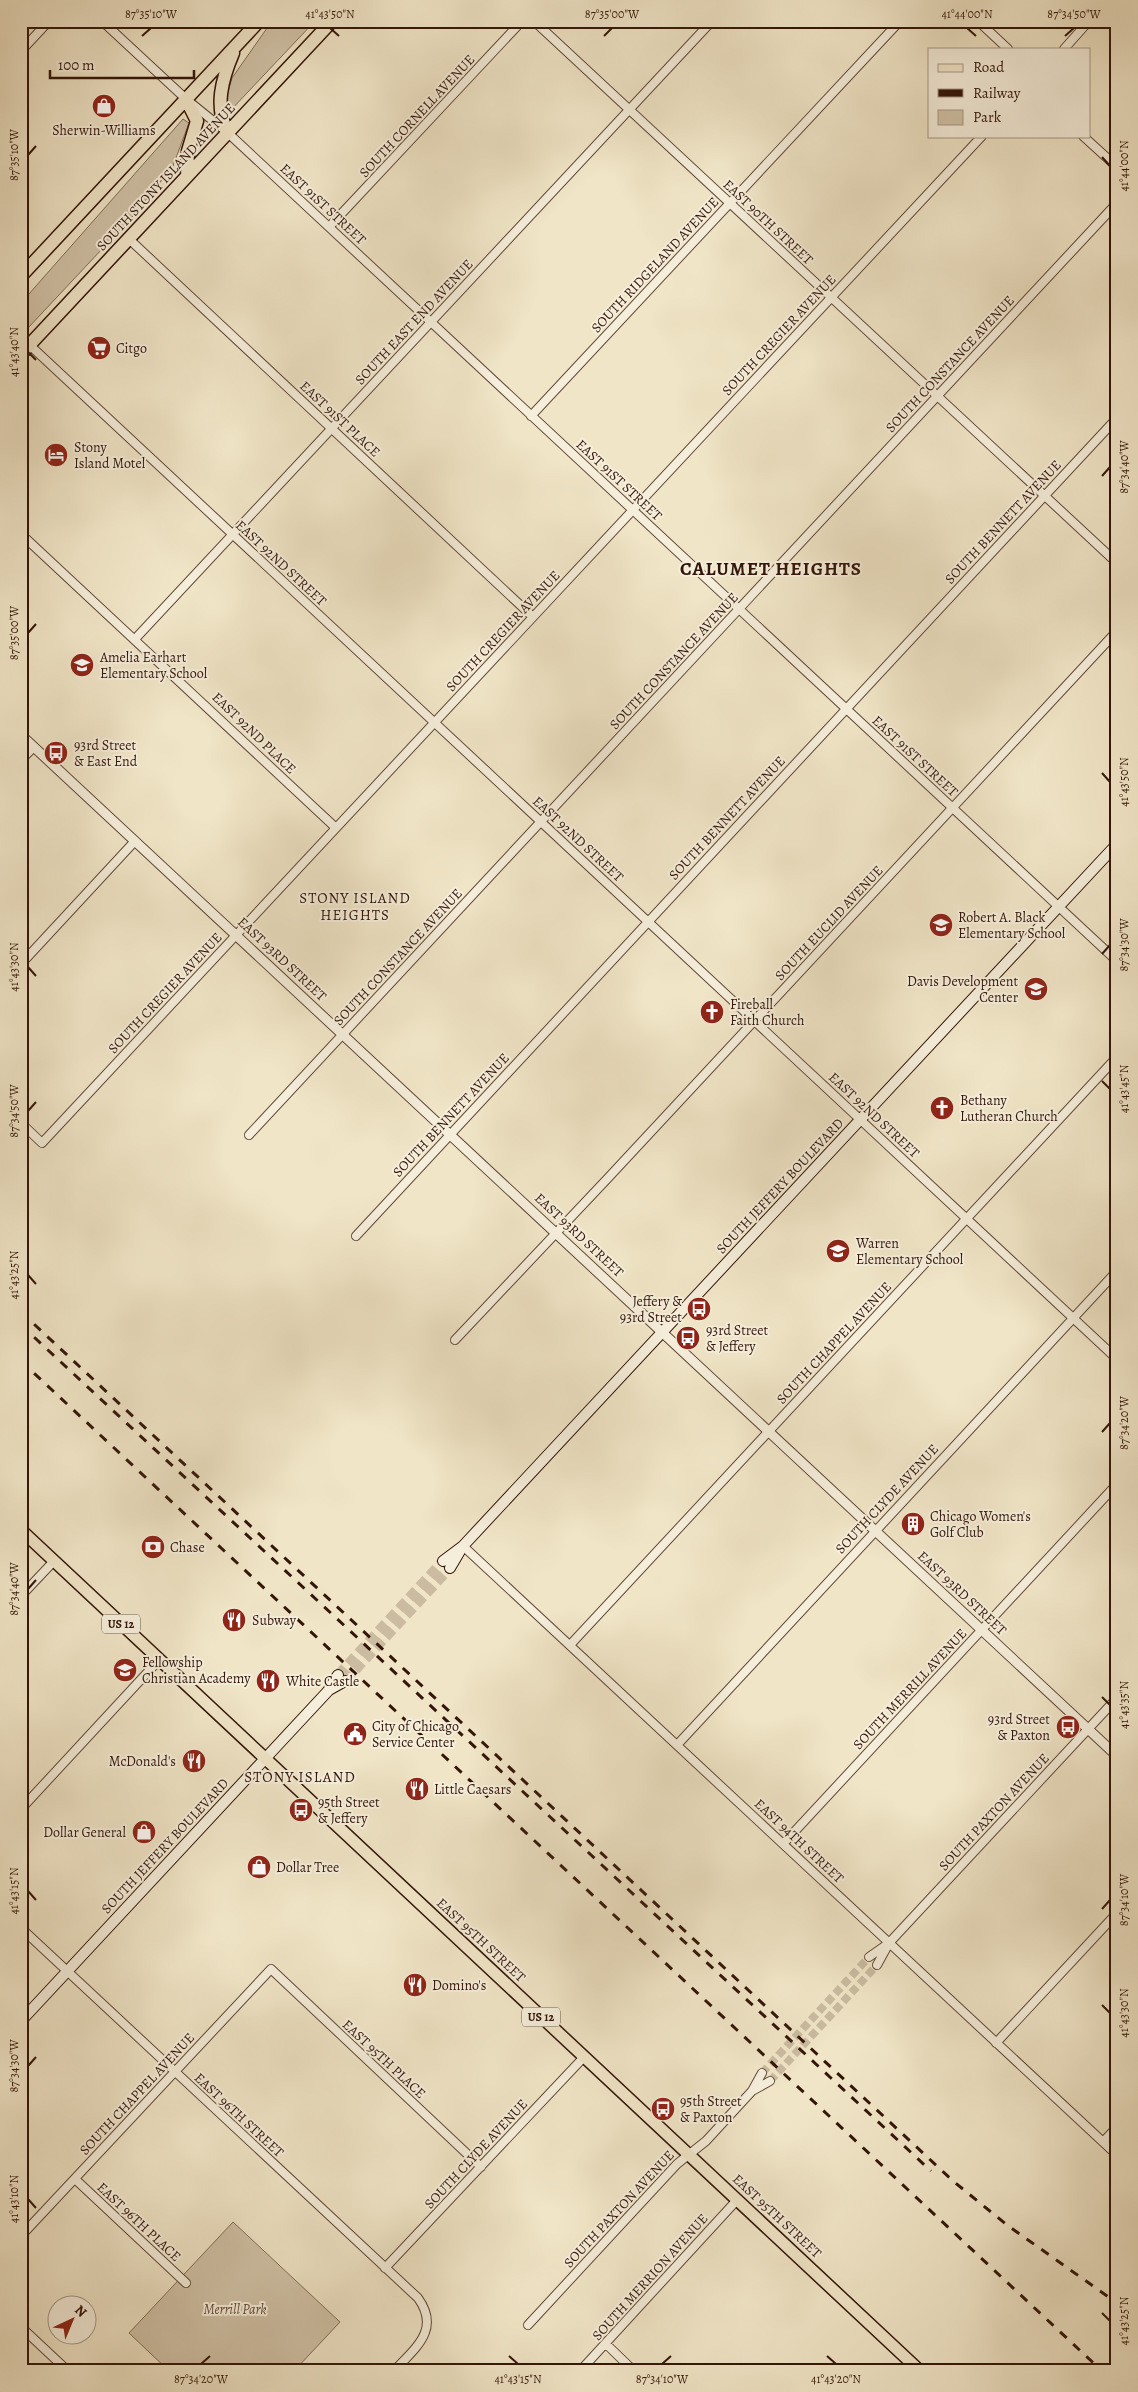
<svg xmlns="http://www.w3.org/2000/svg" width="1138" height="2392" font-family="Alegreya,serif">
	<rect width="100%" height="100%" fill="#f0e5c7"/>
	<filter id="stains"><feTurbulence type="fractalNoise" baseFrequency=".004" numOctaves="4"/><feColorMatrix values="0 0 0 0 .2 0 0 0 0 .09 0 0 0 0 .02 0 0 0 .5 -.17"/></filter>
	<radialGradient id="worn" r=".72"><stop offset=".6" stop-color="#630" stop-opacity="0"/><stop offset="1" stop-color="#630" stop-opacity=".3"/></radialGradient>
	<path fill="#d0c2a7" stroke="#826c58" d="M272,21H315L230,111L224,106L232,78Z
		M183,119L189,123L173,166L133,216L28,328L21,322V303Z
		M233,2222L340,2322L294,2371H169L129,2333Z"/>
	<g fill="none" stroke-linecap="round" stroke-linejoin="round">
		<path stroke="#cabba1" stroke-width="8" stroke-dasharray="8 4" stroke-linecap="butt" d="M762,2073L869,1957
			M770,2081L877,1965"/>
		<path stroke="#cabba1" stroke-width="10" stroke-dasharray="10 5" stroke-linecap="butt" d="M338,1675L443,1561
			M345,1681L450,1568"/>
		<g stroke="#624938" stroke-width="10">
			<path id="minor" d="M102,21L186,99L228,133L1117,961
				M534,21L1117,563
				M978,21L1008,49
				M1064,49L1089,21
				M21,51L49,21
				M1083,136L1117,167
				M329,227L522,21
				M129,239L533,617
				M21,337L1117,1359
				M531,416L900,21
				M21,534L336,828
				M135,639L712,21
				M21,760L34,747
				M21,964L135,841
				M21,1123L42,1143L982,136
				M249,1135L1117,203
				M356,1236L1117,418
				M455,1340L608,1178L1117,631
				M463,1546L1117,2155
				M21,1596L54,1561
				M570,1645L1117,1057
				M677,1745L1117,1271
				M21,1809L159,1660
				M783,1844L1117,1484
				M21,1928L418,2298C441,2330 415,2348 394,2371
				M869,1957L889,1943L1117,1698
				M877,1965L888,1945
				M996,2043L1117,1913
				M754,2090L770,2081
				M1103,2142L1117,2127
				M75,2179L186,2283
				M21,2236L271,1969L481,2167
				M385,2268L584,2057
				M528,2325L677,2164L706,2141L752,2091L762,2073
				M21,2327L68,2371
				M606,2344L634,2371
				M580,2371L737,2200"/>
		</g>
		<g stroke="#624938" stroke-width="11">
			<path id="tertiary" d="M21,735L1117,1756"/>
		</g>
		<g stroke="#331509" stroke-width="12">
			<path id="secondary" d="M443,1561L463,1546L1117,844
				M450,1568L460,1551
				M329,1690L345,1681
				M21,2021L328,1691L338,1675"/>
		</g>
		<g stroke="#331509" stroke-width="14">
			<path id="primary" d="M21,1530L920,2371"/>
		</g>
		<g stroke="#331509" stroke-width="15">
			<path id="trunk" d="M186,99L197,121L188,151L187,176
				M228,133C214,107 222,79 233,53
				M21,276L259,21
				M21,354L332,21"/>
		</g>
		<use href="#minor" stroke="#f5eedb" stroke-width="8"/>
		<use href="#tertiary" stroke="#f5eedb" stroke-width="9"/>
		<use href="#secondary" stroke="#f5eedb" stroke-width="10"/>
		<use href="#primary" stroke="#f0e5c7" stroke-width="11"/>
		<use href="#trunk" stroke="#f0e5c7" stroke-width="12"/>
		<path stroke="#331509" stroke-width="3" stroke-dasharray="9 9" stroke-linecap="butt" d="M21,1312L953,2181L1007,2225L1117,2303
			M21,1325L931,2171
			M21,1361L1102,2371"/>
	</g>
	<path fill="none" stroke="#331509" stroke-width="2" d="M330,28L339,36M967,28L976,36M142,36L151,28M604,36L612,28M1065,36L1074,28M28,155L36,146M1102,157L1110,166M28,352L36,360M1102,476L1110,467M28,633L36,624M1102,773L1110,782M1102,954L1110,945M28,967L36,976M1102,1081L1110,1089M28,1111L36,1102M28,1275L36,1284M1102,1432L1110,1423M28,1589L36,1580M1102,1697L1110,1705M28,1891L36,1900M1102,1909L1110,1900M1102,2005L1110,2013M28,2066L36,2057M28,2199L36,2208M1102,2313L1110,2321M509,2356L518,2364M827,2356L836,2364M201,2364L210,2356M662,2364L671,2356"/>
	<defs>
		<g id="shop-disc" transform="scale(1.25)"><circle r="9.5" fill="#8f2418" stroke="#f5eedb"/><path d="M-5-2.5h2.3a2.7 3.5 0 0 1 5.4 0H5L5.5 6h-11ZM-1.5-2.5h3a1.5 2.3 0 0 0-3 0Z" fill="#fff"/></g>
		<g id="supermarket-disc" transform="scale(1.25)"><circle r="9.5" fill="#8f2418" stroke="#f5eedb"/><path d="M-6-5.5h2.5l.6 2H6L4.5 2H-2.5L-4.4-4H-6ZM-1.5 3.2a1.3 1.3 0 1 0 .1 0ZM3 3.2a1.3 1.3 0 1 0 .1 0Z" fill="#fff"/></g>
		<g id="hotel-disc" transform="scale(1.25)"><circle r="9.5" fill="#8f2418" stroke="#f5eedb"/><path d="M-6-4.5h1.5V1H6V5H4.5V3h-9V5H-6ZM-4 0a1.8 1.8 0 1 1 3.6 0ZM.5 0V-2.5h3Q6-2.5 6 0Z" fill="#fff"/></g>
		<g id="school-disc" transform="scale(1.25)"><circle r="9.5" fill="#8f2418" stroke="#f5eedb"/><path d="M0-5L7-2L0 1L-7-2ZM-4 1L0 2.5L4 1V4Q0 6-4 4Z" fill="#fff"/></g>
		<g id="bus-disc" transform="scale(1.25)"><circle r="9.5" fill="#8f2418" stroke="#f5eedb"/><path d="M-5-6H5V4H4V6H2V4H-2V6H-4V4H-5ZM-3.5-4V0h7V-4ZM-3.5 1.2v1.5H-2V1.2ZM2 1.2v1.5H3.5V1.2Z" fill="#fff"/></g>
		<g id="church-disc" transform="scale(1.25)"><circle r="9.5" fill="#8f2418" stroke="#f5eedb"/><path d="M-1.2-6h2.4v3.5h3.3v2.4h-3.3V6h-2.4V-.1h-3.3v-2.4h3.3Z" fill="#fff"/></g>
		<g id="building-disc" transform="scale(1.25)"><circle r="9.5" fill="#8f2418" stroke="#f5eedb"/><path d="M-4-6H4V6H1V3H-1V6H-4ZM-2.5-4.3h1.7v1.8h-1.7ZM.8-4.3h1.7v1.8H.8ZM-2.5-1h1.7V.8h-1.7ZM.8-1h1.7V.8H.8Z" fill="#fff"/></g>
		<g id="bank-disc" transform="scale(1.25)"><circle r="9.5" fill="#8f2418" stroke="#f5eedb"/><path d="M-6-4H6V4H-6ZM0-2.3a2.3 2.3 0 1 0 0 4.6a2.3 2.3 0 1 0 0-4.6Z" fill="#fff"/></g>
		<g id="restaurant-disc" transform="scale(1.25)"><circle r="9.5" fill="#8f2418" stroke="#f5eedb"/><path d="M-5-6h1v4h1v-4h1v4h1v-4h1v5L-1.5 .5V6h-2V.5L-5-1ZM5-6V6H3V1.5H1.5Q1.5-4 5-6Z" fill="#fff"/></g>
		<g id="civic-disc" transform="scale(1.25)"><circle r="9.5" fill="#8f2418" stroke="#f5eedb"/><path d="M-.6-6.5H3V-4.5H.6V-3L4-1V1h2V6H-6V1h2V-1L-.6-3ZM-1.2 2.5V6h2.4V2.5Z" fill="#fff"/></g>
	</defs>
	<g fill-rule="evenodd">
		<use href="#shop-disc" x="104" y="106"/>
		<use href="#supermarket-disc" x="99" y="348"/>
		<use href="#hotel-disc" x="56" y="455"/>
		<use href="#school-disc" x="82" y="665"/>
		<use href="#bus-disc" x="56" y="753"/>
		<use href="#school-disc" x="941" y="925"/>
		<use href="#school-disc" x="1036" y="989"/>
		<use href="#church-disc" x="712" y="1012"/>
		<use href="#church-disc" x="942" y="1108"/>
		<use href="#school-disc" x="838" y="1251"/>
		<use href="#bus-disc" x="699" y="1309"/>
		<use href="#bus-disc" x="688" y="1338"/>
		<use href="#building-disc" x="913" y="1524"/>
		<use href="#bank-disc" x="153" y="1547"/>
		<use href="#restaurant-disc" x="234" y="1620"/>
		<use href="#school-disc" x="125" y="1670"/>
		<use href="#restaurant-disc" x="268" y="1681"/>
		<use href="#bus-disc" x="1068" y="1727"/>
		<use href="#civic-disc" x="355" y="1734"/>
		<use href="#restaurant-disc" x="194" y="1761"/>
		<use href="#restaurant-disc" x="417" y="1789"/>
		<use href="#bus-disc" x="301" y="1810"/>
		<use href="#shop-disc" x="144" y="1832"/>
		<use href="#shop-disc" x="259" y="1867"/>
		<use href="#restaurant-disc" x="415" y="1985"/>
		<use href="#bus-disc" x="663" y="2109"/>
	</g>
	<g text-anchor="middle" dominant-baseline="central" stroke-width="4" stroke-linejoin="round" paint-order="stroke">
		<g fill="#f5eedb" stroke="#6d5648" stroke-width="1">
			<rect x="102" y="1614.5" width="38" height="19" rx="4"/>
			<rect x="522" y="2007.5" width="38" height="19" rx="4"/>
		</g>
		<g font-size="12" font-weight="bold" fill="#331509">
			<text x="121" y="1624">US 12</text>
			<text x="541" y="2017">US 12</text>
		</g>
		<g font-size="14" fill="#331509" stroke="#f5eedb">
			<text transform="translate(417 116) rotate(-47)">SOUTH CORNELL AVENUE</text>
			<text transform="translate(166 177) rotate(-47)">SOUTH STONY ISLAND AVENUE</text>
			<text transform="translate(323 204) rotate(43)">EAST 91ST STREET</text>
			<text transform="translate(768 222) rotate(43)">EAST 90TH STREET</text>
			<text transform="translate(655 265) rotate(-47)">SOUTH RIDGELAND AVENUE</text>
			<text transform="translate(414 322) rotate(-47)">SOUTH EAST END AVENUE</text>
			<text transform="translate(779 335) rotate(-47)">SOUTH CREGIER AVENUE</text>
			<text transform="translate(950 364) rotate(-47)">SOUTH CONSTANCE AVENUE</text>
			<text transform="translate(340 419) rotate(43)">EAST 91ST PLACE</text>
			<text transform="translate(619 480) rotate(43)">EAST 91ST STREET</text>
			<text transform="translate(1003 522) rotate(-47)">SOUTH BENNETT AVENUE</text>
			<text transform="translate(281 563) rotate(43)">EAST 92ND STREET</text>
			<text transform="translate(503 631) rotate(-47)">SOUTH CREGIER AVENUE</text>
			<text transform="translate(674 661) rotate(-47)">SOUTH CONSTANCE AVENUE</text>
			<text transform="translate(254 733) rotate(44)">EAST 92ND PLACE</text>
			<text transform="translate(915 756) rotate(43)">EAST 91ST STREET</text>
			<text transform="translate(727 818) rotate(-47)">SOUTH BENNETT AVENUE</text>
			<text transform="translate(578 839) rotate(43)">EAST 92ND STREET</text>
			<text transform="translate(829 923) rotate(-47)">SOUTH EUCLID AVENUE</text>
			<text transform="translate(398 957) rotate(-47)">SOUTH CONSTANCE AVENUE</text>
			<text transform="translate(282 959) rotate(43)">EAST 93RD STREET</text>
			<text transform="translate(165 993) rotate(-47)">SOUTH CREGIER AVENUE</text>
			<text transform="translate(451 1115) rotate(-47)">SOUTH BENNETT AVENUE</text>
			<text transform="translate(874 1115) rotate(43)">EAST 92ND STREET</text>
			<text transform="translate(780 1186) rotate(-47)">SOUTH JEFFERY BOULEVARD</text>
			<text transform="translate(579 1235) rotate(43)">EAST 93RD STREET</text>
			<text transform="translate(834 1343) rotate(-47)">SOUTH CHAPPEL AVENUE</text>
			<text transform="translate(887 1499) rotate(-47)">SOUTH CLYDE AVENUE</text>
			<text transform="translate(962 1593) rotate(43)">EAST 93RD STREET</text>
			<text transform="translate(910 1689) rotate(-47)">SOUTH MERRILL AVENUE</text>
			<text transform="translate(994 1812) rotate(-47)">SOUTH PAXTON AVENUE</text>
			<text transform="translate(799 1841) rotate(43)">EAST 94TH STREET</text>
			<text transform="translate(165 1846) rotate(-47)">SOUTH JEFFERY BOULEVARD</text>
			<text transform="translate(481 1940) rotate(43)">EAST 95TH STREET</text>
			<text transform="translate(384 2059) rotate(43)">EAST 95TH PLACE</text>
			<text transform="translate(137 2094) rotate(-47)">SOUTH CHAPPEL AVENUE</text>
			<text transform="translate(239 2115) rotate(43)">EAST 96TH STREET</text>
			<text transform="translate(476 2154) rotate(-47)">SOUTH CLYDE AVENUE</text>
			<text transform="translate(619 2209) rotate(-47)">SOUTH PAXTON AVENUE</text>
			<text transform="translate(777 2216) rotate(43)">EAST 95TH STREET</text>
			<text transform="translate(139 2222) rotate(43)">EAST 96TH PLACE</text>
			<text transform="translate(650 2277) rotate(-48)">SOUTH MERRION AVENUE</text>
		</g>
		<g font-size="14" fill="#331509" stroke="#f5eedb" text-anchor="start">
			<text x="104" y="130" text-anchor="middle">Sherwin-Williams</text>
			<text x="116" y="348">Citgo</text>
			<text x="74" y="447">Stony<tspan x="74" dy="16">Island Motel</tspan></text>
			<text x="100" y="657">Amelia Earhart<tspan x="100" dy="16">Elementary School</tspan></text>
			<text x="74" y="745">93rd Street<tspan x="74" dy="16">&amp; East End</tspan></text>
			<text x="958" y="917">Robert A. Black<tspan x="958" dy="16">Elementary School</tspan></text>
			<text x="1018" y="981" text-anchor="end">Davis Development<tspan x="1018" dy="16">Center</tspan></text>
			<text x="730" y="1004">Fireball<tspan x="730" dy="16">Faith Church</tspan></text>
			<text x="960" y="1100">Bethany<tspan x="960" dy="16">Lutheran Church</tspan></text>
			<text x="856" y="1243">Warren<tspan x="856" dy="16">Elementary School</tspan></text>
			<text x="682" y="1301" text-anchor="end">Jeffery &amp;<tspan x="682" dy="16">93rd Street</tspan></text>
			<text x="706" y="1330">93rd Street<tspan x="706" dy="16">&amp; Jeffery</tspan></text>
			<text x="930" y="1516">Chicago Women's<tspan x="930" dy="16">Golf Club</tspan></text>
			<text x="170" y="1547">Chase</text>
			<text x="252" y="1620">Subway</text>
			<text x="142" y="1662">Fellowship<tspan x="142" dy="16">Christian Academy</tspan></text>
			<text x="286" y="1681">White Castle</text>
			<text x="1050" y="1719" text-anchor="end">93rd Street<tspan x="1050" dy="16">&amp; Paxton</tspan></text>
			<text x="372" y="1726">City of Chicago<tspan x="372" dy="16">Service Center</tspan></text>
			<text x="176" y="1761" text-anchor="end">McDonald's</text>
			<text x="434" y="1789">Little Caesars</text>
			<text x="318" y="1802">95th Street<tspan x="318" dy="16">&amp; Jeffery</tspan></text>
			<text x="126" y="1832" text-anchor="end">Dollar General</text>
			<text x="276" y="1867">Dollar Tree</text>
			<text x="432" y="1985">Domino's</text>
			<text x="680" y="2101">95th Street<tspan x="680" dy="16">&amp; Paxton</tspan></text>
		</g>
		<g font-size="14" font-style="italic" fill="#624938" stroke="#f5eedb">
			<text x="235" y="2309">Merrill Park</text>
		</g>
		<g font-size="15" letter-spacing="1" fill="#331509" stroke="#f5eedb">
			<text x="355" y="898">STONY ISLAND<tspan x="355" dy="17">HEIGHTS</tspan></text>
			<text x="300" y="1777">STONY ISLAND</text>
		</g>
		<g font-size="19" font-weight="bold" letter-spacing="1" fill="#331509" stroke="#f5eedb">
			<text x="771" y="569">CALUMET HEIGHTS</text>
		</g>
	</g>
	<rect width="1138" height="2392" fill="none" stroke="#f0e5c7" stroke-width="55"/>
	<rect x="928" y="48" width="162" height="90" fill="#f5eedb" stroke="#a79787"/>
	<rect x="938" y="64" width="25" height="8" fill="#f0e5c7" stroke="#a79787"/>
	<text x="973" y="72" font-size="15" fill="#331509">Road</text>
	<rect x="938" y="89" width="25" height="8" fill="#331509" stroke="#a79787"/>
	<text x="973" y="98" font-size="15" fill="#331509">Railway</text>
	<rect x="938" y="110" width="25" height="15" fill="#d0c2a7" stroke="#a79787"/>
	<text x="973" y="122" font-size="15" fill="#331509">Park</text>
	<g transform="translate(72 2320) rotate(44)"><circle r="24" fill="#f5eedb" stroke="#a79787"/>
	<path d="M0-4L9 19L0 12L-9 19Z" fill="#8f2418"/>
	<text y="-8" font-size="14" font-weight="bold" text-anchor="middle" fill="#331509">N</text>
	</g>
	<path d="M50 70v8h144v-8" fill="none" stroke="#331509" stroke-width="2.5"/>
	<text x="58" y="70" font-size="15" fill="#331509" stroke="#f5eedb" stroke-width="4" paint-order="stroke">100 m</text>
	<rect x="28" y="28" width="1082" height="2336" fill="none" stroke="#331509" stroke-width="2"/>
	<g font-size="12" text-anchor="middle" fill="#331509">
		<text x="151" y="18">87°35'10"W</text>
		<text x="330" y="18">41°43'50"N</text>
		<text x="612" y="18">87°35'00"W</text>
		<text x="967" y="18">41°44'00"N</text>
		<text x="1074" y="18">87°34'50"W</text>
		<text transform="translate(14 155) rotate(-90)" y="4">87°35'10"W</text>
		<text transform="translate(1124 166) rotate(-90)" y="4">41°44'00"N</text>
		<text transform="translate(14 352) rotate(-90)" y="4">41°43'40"N</text>
		<text transform="translate(1124 467) rotate(-90)" y="4">87°34'40"W</text>
		<text transform="translate(14 633) rotate(-90)" y="4">87°35'00"W</text>
		<text transform="translate(1124 782) rotate(-90)" y="4">41°43'50"N</text>
		<text transform="translate(1124 945) rotate(-90)" y="4">87°34'30"W</text>
		<text transform="translate(14 967) rotate(-90)" y="4">41°43'30"N</text>
		<text transform="translate(1124 1089) rotate(-90)" y="4">41°43'45"N</text>
		<text transform="translate(14 1111) rotate(-90)" y="4">87°34'50"W</text>
		<text transform="translate(14 1275) rotate(-90)" y="4">41°43'25"N</text>
		<text transform="translate(1124 1423) rotate(-90)" y="4">87°34'20"W</text>
		<text transform="translate(14 1589) rotate(-90)" y="4">87°34'40"W</text>
		<text transform="translate(1124 1705) rotate(-90)" y="4">41°43'35"N</text>
		<text transform="translate(14 1891) rotate(-90)" y="4">41°43'15"N</text>
		<text transform="translate(1124 1900) rotate(-90)" y="4">87°34'10"W</text>
		<text transform="translate(1124 2013) rotate(-90)" y="4">41°43'30"N</text>
		<text transform="translate(14 2066) rotate(-90)" y="4">87°34'30"W</text>
		<text transform="translate(14 2199) rotate(-90)" y="4">41°43'10"N</text>
		<text transform="translate(1124 2321) rotate(-90)" y="4">41°43'25"N</text>
		<text x="201" y="2383">87°34'20"W</text>
		<text x="518" y="2383">41°43'15"N</text>
		<text x="662" y="2383">87°34'10"W</text>
		<text x="836" y="2383">41°43'20"N</text>
	</g>
	<rect width="100%" height="100%" filter="url(#stains)"/>
	<rect width="100%" height="100%" fill="url(#worn)"/>
</svg>
